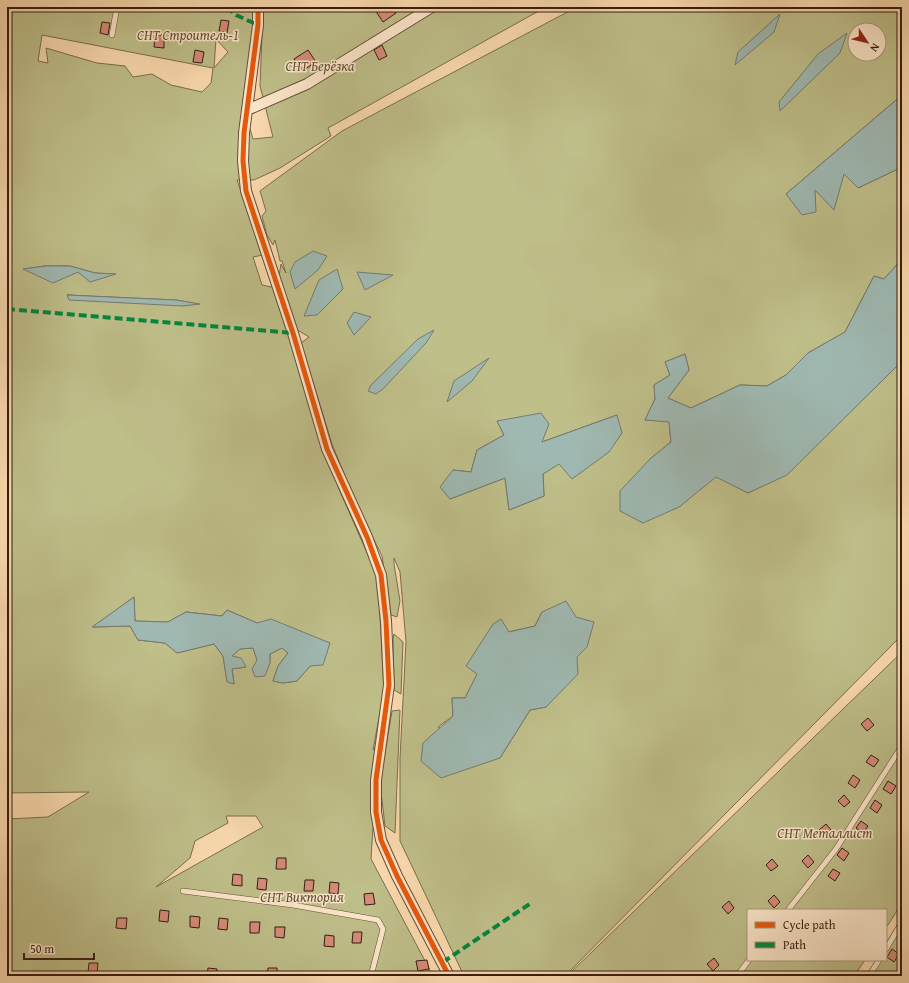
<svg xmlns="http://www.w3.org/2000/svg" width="909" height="983" font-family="'Gentium Book Plus',serif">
	<rect width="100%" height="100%" fill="#fadaae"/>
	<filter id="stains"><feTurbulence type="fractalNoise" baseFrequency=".005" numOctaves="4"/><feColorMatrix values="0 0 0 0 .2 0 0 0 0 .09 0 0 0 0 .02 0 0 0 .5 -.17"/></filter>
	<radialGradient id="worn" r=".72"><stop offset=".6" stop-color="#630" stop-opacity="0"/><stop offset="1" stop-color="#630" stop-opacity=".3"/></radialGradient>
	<path fill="#bfbf8a" stroke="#7a6e4e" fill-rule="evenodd" d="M7,7H255L244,108L253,139L273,137L260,86L263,7H546L328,128L331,136L280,168L254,180H237L263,255L253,257L262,285L276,288L339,489L378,578L384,691L373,750L376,746V827H373L371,859L433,976H7V819L48,817L89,792L7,793V274H12L10,266L7,265ZM42,35L213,68L211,83L202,92L171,85L152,74L133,77L125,66L97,63L46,48L48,63L38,61ZM216,39L228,52L214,68ZM45,266H70L95,273L114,274L90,281L78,272L25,269ZM67,295L176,300L198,304ZM134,597L135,621L168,622L186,612L222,616L227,610L257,623L330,643L297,681L283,683L273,681L278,666L288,653L282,648L270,654V663L257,660L253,648L240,649L232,656L246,667L232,669L234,684L227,681L223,656L214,644L177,653L165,643L138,640L130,626L93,627ZM226,816H256L263,827L156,887L190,858L195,841L228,823Z
		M577,7H902V95L786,194L815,189L844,174L858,188L902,167V259L884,279L874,276L845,332L808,353L786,375L767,386L740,385L691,408L668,398L689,370L685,354L665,362L670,375L654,385L655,399L645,420L669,421L671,442L651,458L679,507L716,476L748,493L787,474L902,361V635L565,976H464L400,841V758L406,642L400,572L394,558V564L400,601L397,617L391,615L382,556L354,499L332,444L301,343L309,337L296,329L279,276L281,264L286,273L282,261H280L275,240L273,245L267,235L262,216L266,211L260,191L342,131ZM855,30H879V54H855ZM617,415L559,463L543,474L544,496L509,510L505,478L450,499L453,470L471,472L477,450L504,435L497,421L542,442ZM542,612L587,647L577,657L546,707L530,710L500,758L438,727L453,716L452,698H465L478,673L467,666L508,632L535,626Z
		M394,634L403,642L401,694L394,690L393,639Z
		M902,652V903L886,928V910H748V960H865L854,976H567Z
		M400,710L395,833L385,826L380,783L392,711Z
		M902,918V976H866L876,960H886V943Z"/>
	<path fill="#9fb9b2" stroke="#757b72" d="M780,14L774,32L735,65L738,52Z
		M847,33L840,53L780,111L779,102L818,54Z
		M902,95V167L858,188L844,174L834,210L815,190L816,212L802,215L786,194Z
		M313,251L327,256L318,270L295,289L290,272L295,262Z
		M902,259V361L787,475L748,493L716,477L679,507L643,523L620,511V491L651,458L671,442L669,422L645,420L655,399L654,385L670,375L665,362L685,354L689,370L668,398L691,408L740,385L767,386L786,375L808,353L845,332L874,276L884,279Z
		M45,266H70L95,273L116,274L90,282L78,272L53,283L23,269Z
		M337,269L343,289L317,315L304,316L319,280Z
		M357,272L393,275L365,290Z
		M67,295L176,300L200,304L183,306L69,300Z
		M354,312L371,317L354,335L347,323Z
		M434,330L426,343L383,389L376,394L368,391L371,385L418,339Z
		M489,358L472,381L447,402L454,381Z
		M541,413L549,424L542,442L617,415L622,433L609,452L572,479L559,464L543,474L544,496L509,510L505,478L450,499L440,487L453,470L471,472L477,450L504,435L497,421Z
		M134,597L135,621L168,622L186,612L222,616L227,610L257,623L271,619L330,643L323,665L310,666L297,681L283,683L273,681L278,666L288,653L282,648L270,654V663L265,676L255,677L252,669L257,660L253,648L240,649L232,656L241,658L246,667L232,669L234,684L227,682L223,656L214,644L177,653L165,643L138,640L130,626L92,627Z
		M566,601L576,617L594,622L587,647L577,657L578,674L546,707L530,710L500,758L441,778L421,761L423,743L453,716L452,698H465L477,674L466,666L493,624L501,619L509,632L535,626L542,612Z"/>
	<path fill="#d58c79" stroke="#361d13" d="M380,7H392L396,13L383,22L375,10Z
		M221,20L229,21L227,33L219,31Z
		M102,22L110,23L108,35L100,33Z
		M155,35H164V48L154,47Z
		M382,45L387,56L379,60L374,50Z
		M195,50L204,52L202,63L193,62Z
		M308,50L316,62L302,71L294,59Z
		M868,718L874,725L867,731L861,724Z
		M871,755L879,760L874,767L866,762Z
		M853,775L860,780L855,788L848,783Z
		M888,781L896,786L891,794L883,789Z
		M844,795L850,802L844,807L838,801Z
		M875,800L882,805L877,813L870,808Z
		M861,821L868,826L863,833L856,828Z
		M826,824L832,831L825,837L819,830Z
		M842,848L849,853L844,861L837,855Z
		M808,855L814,862L808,868L802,861Z
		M277,858H286V869H276Z
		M772,859L778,866L771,871L766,865Z
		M833,869L840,873L835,881L828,876Z
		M233,874L242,875V886L232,885Z
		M258,878L267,879L266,890L257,889Z
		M305,880H314L313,891H304Z
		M330,882L339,883L338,894L329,893Z
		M373,893L375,904L365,905L364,894Z
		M774,895L780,902L774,908L768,901Z
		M729,901L734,908L728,914L722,907Z
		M160,910L169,911L168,922L159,921Z
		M190,916L200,917L199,928L190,927Z
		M117,918H127L126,929L116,928Z
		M219,918L228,919L227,930L218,929Z
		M250,922H260L259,933H250Z
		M275,927H285L284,938L275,937Z
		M353,932H362L361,943H352Z
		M325,935L334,936V947L324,946Z
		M892,949L899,954L894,962L887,957Z
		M714,958L719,965L713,971L707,964Z
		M427,960L429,969L418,971L416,961Z
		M89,963H98L97,974L88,973Z
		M208,968L217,969V976H207Z
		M268,968H277V976H267Z"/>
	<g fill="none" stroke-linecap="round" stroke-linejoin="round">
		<g stroke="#674c3a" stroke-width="6">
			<path id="service" d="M112,35L117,7
				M183,891L293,905L378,920L383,929L371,976
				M788,910L836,849L898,752L902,749
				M886,949L902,922
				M737,976L749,960
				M869,976L879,960"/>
		</g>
		<g stroke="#674c3a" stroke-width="12">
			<path id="minor" d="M258,7V25L244,133L243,161L246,191L293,333L327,449L367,537L381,575L386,621L389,685L376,780V812L381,840L397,876L449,976
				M247,110L307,84L432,7"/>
		</g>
		<use href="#service" stroke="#fce7ca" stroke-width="5"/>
		<use href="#minor" stroke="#fce7ca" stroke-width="10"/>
		<path stroke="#00873e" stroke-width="4" stroke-dasharray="8 4" stroke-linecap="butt" d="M227,7L236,15L258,25
			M7,309L293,333
			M443,962L531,903"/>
		<g stroke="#fce7ca" stroke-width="8">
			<path id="cycleway" d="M258,7V25L244,133L243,161L246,191L293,333L327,449L367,537L381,575L386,621L389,685L376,780V812L381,840L397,876L449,976"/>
		</g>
		<use href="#cycleway" stroke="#e8590c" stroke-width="5"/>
	</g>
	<g text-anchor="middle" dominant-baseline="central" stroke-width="3" stroke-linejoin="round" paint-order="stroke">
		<g font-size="14" font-style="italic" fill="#5f4e37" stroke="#fce7ca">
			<text x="188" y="35">СНТ Строитель-1</text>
			<text x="320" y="66">СНТ Берёзка</text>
			<text x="825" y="833">СНТ Металлист</text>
			<text x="302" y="897">СНТ Виктория</text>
		</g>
	</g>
	<rect width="909" height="983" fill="none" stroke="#fadaae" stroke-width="24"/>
	<rect x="8" y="8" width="893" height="967" fill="none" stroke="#361d13" stroke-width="2"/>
	<rect x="12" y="12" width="885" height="959" fill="none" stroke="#361d13"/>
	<rect x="747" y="909" width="140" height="52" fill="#fce7ca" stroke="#ad9681"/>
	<rect x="755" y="922" width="20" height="6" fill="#e8590c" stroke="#ad9681"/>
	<text x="783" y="929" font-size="12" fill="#361d13">Cycle path</text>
	<rect x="755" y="942" width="20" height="6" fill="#00873e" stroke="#ad9681"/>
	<text x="783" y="949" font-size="12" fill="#361d13">Path</text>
	<g transform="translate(867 42) rotate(125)"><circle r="19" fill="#fce7ca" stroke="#ad9681"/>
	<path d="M0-3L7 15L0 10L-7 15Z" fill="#8f2418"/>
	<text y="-6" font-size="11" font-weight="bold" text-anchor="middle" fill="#361d13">N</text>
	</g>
	<path d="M24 953v6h70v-6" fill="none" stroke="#361d13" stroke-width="2"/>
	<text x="30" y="953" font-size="12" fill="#361d13" stroke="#fce7ca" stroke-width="3" paint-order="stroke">50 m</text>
	<rect width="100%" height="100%" filter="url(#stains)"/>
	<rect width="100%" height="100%" fill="url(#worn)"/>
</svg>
